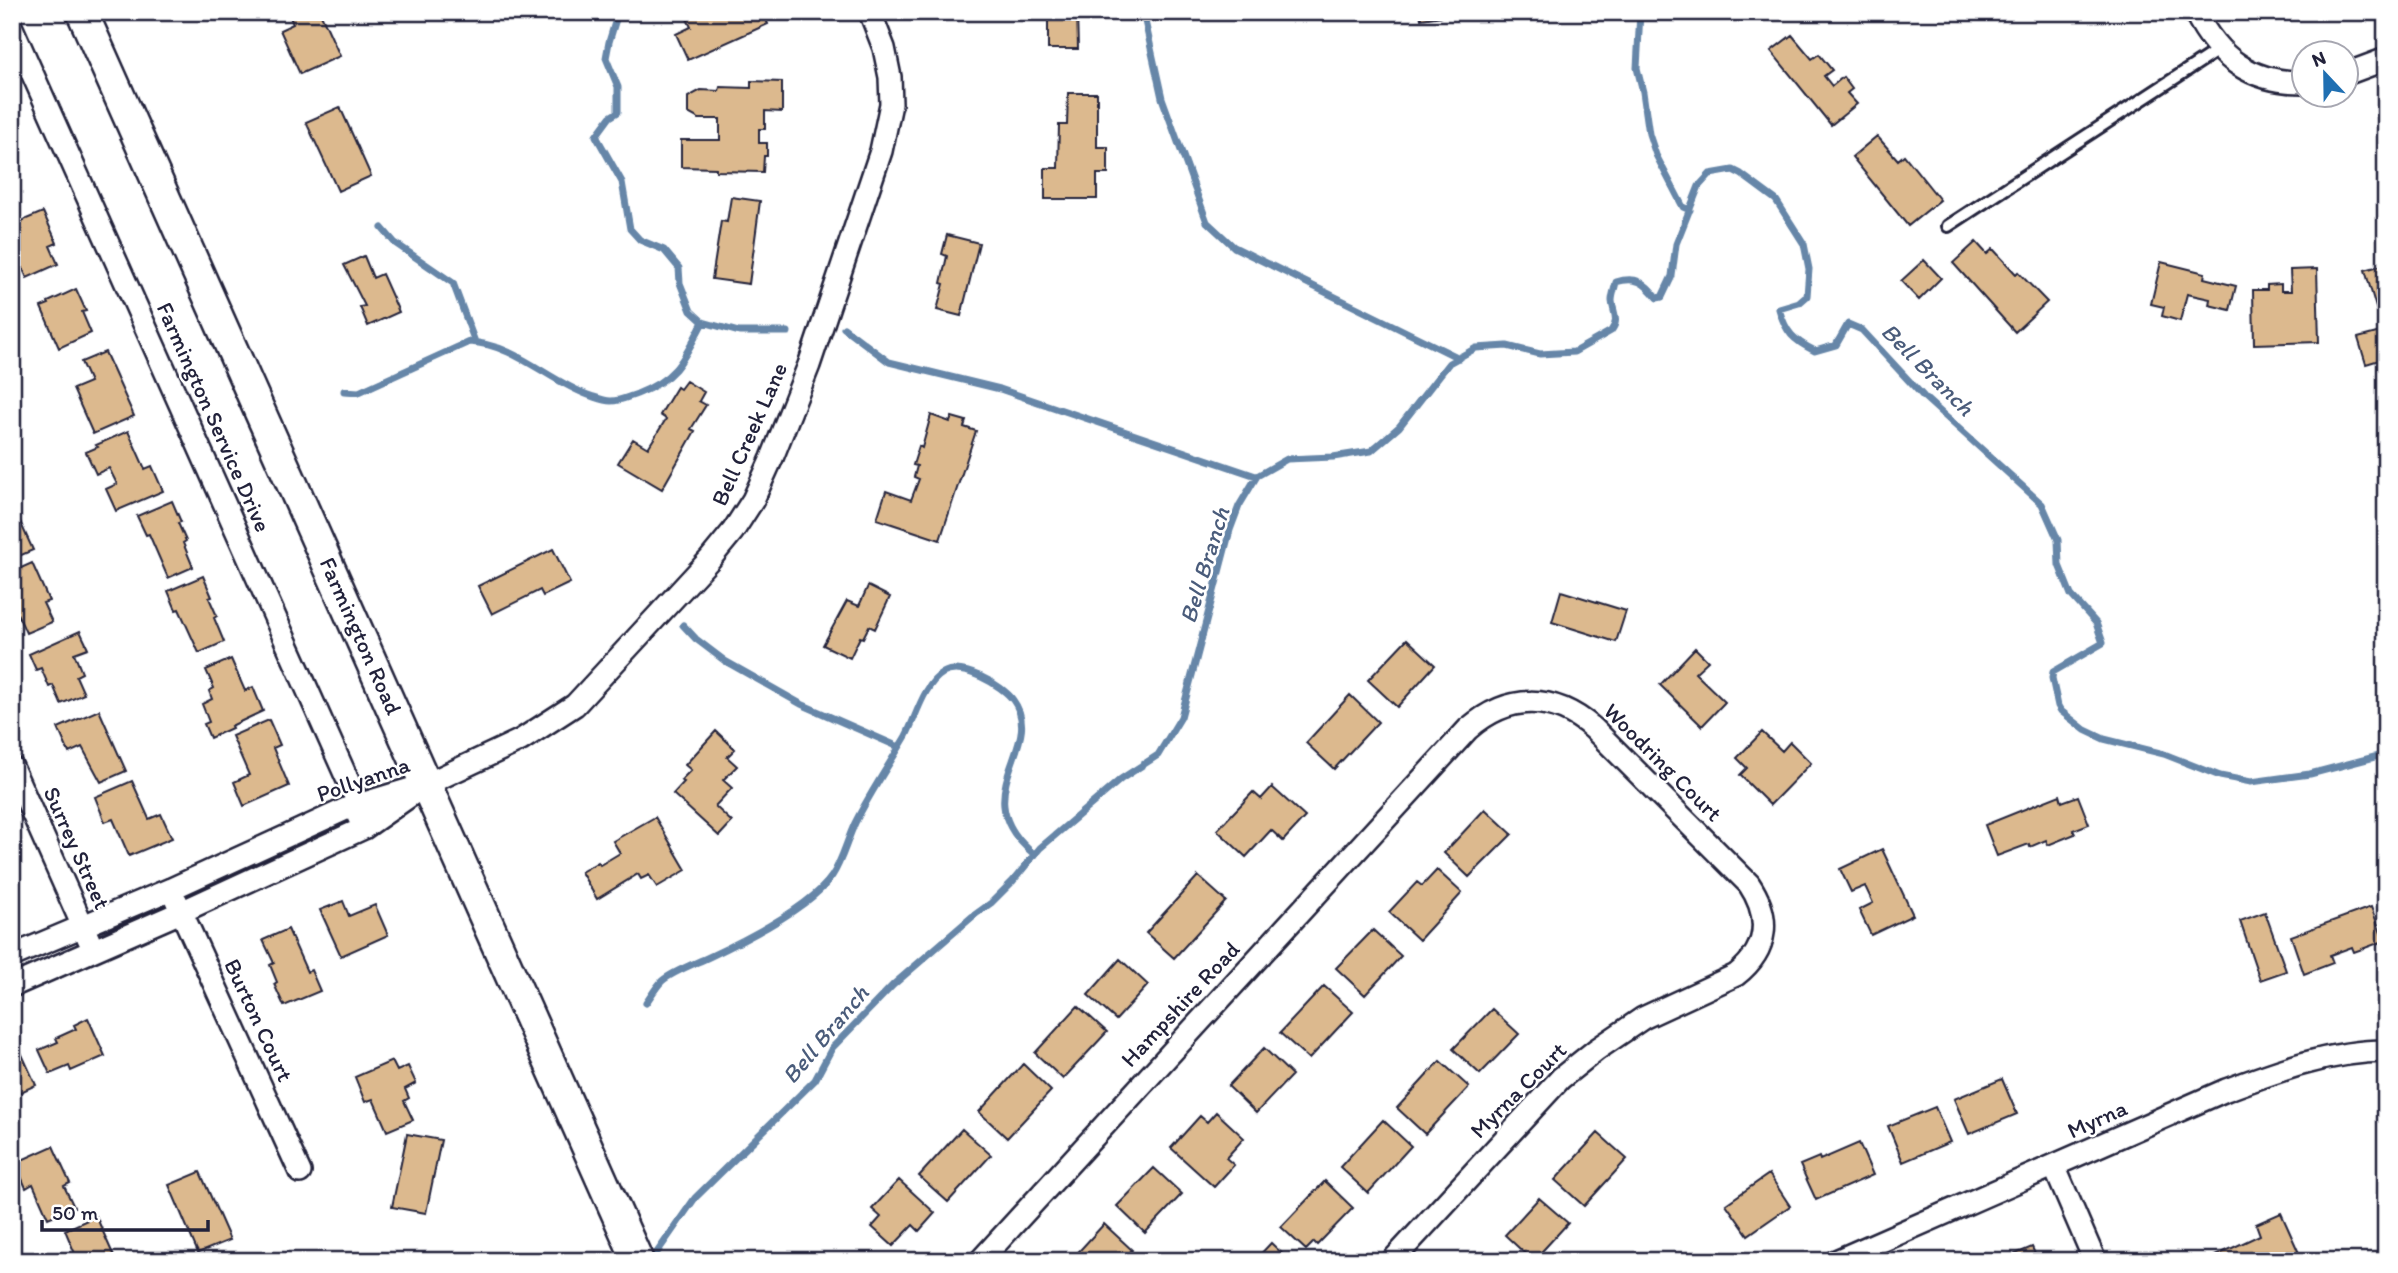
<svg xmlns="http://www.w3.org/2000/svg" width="2398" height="1273" font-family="Itim,sans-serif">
	<rect width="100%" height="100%" fill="#fff"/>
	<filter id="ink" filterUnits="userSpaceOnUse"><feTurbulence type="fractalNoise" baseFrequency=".0143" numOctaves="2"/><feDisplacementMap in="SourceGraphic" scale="14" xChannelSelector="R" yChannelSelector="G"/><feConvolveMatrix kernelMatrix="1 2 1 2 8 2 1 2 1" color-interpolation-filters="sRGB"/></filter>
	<g filter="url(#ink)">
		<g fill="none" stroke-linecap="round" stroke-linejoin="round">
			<path stroke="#6686a8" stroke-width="7" d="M615,12L616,19L609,42L606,58L618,87V112L610,117L596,136L622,182L630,229L640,240L664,250L679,268L680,283L691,311L703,322L739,332H788
				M1143,12L1162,98L1207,222L1234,247L1459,358
				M1640,12L1637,68L1643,92L1649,134L1656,155L1683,207L1690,210
				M382,228L395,243L453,283L475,342
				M844,328L889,362L1000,389L1256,476
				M344,391L359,392L469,342C516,344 549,382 591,396C597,398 604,401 611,401C620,401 628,397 637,394C678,378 684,358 703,322
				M683,625L696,639L725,661L801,704L899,747
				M646,1003C651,996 656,987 662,981C674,971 694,964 709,957C743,941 811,907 832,876C842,861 847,840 855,823C870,793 889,765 906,736C916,717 924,684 943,673C962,662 1002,685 1013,700C1048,747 960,794 1035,855
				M651,1261L695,1198L815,1080L832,1048L893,985L973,916L991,903L1013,881L1040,848L1121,779L1158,755L1181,717L1230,530L1239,506L1257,476L1287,459L1333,457L1371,451L1399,427L1449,363L1476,348L1507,346L1540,354L1574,352L1611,331C1620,320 1613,313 1612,301C1612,295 1615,288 1616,282C1636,276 1645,282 1657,298L1662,297L1672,276L1676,244L1699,186L1710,174L1733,170L1741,174L1776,200L1804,244L1809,269L1807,296L1799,303L1779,309C1786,333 1793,340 1815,351L1836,345L1848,324L1862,330L1924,397L2042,504L2058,540L2059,565L2071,595L2096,623L2103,643L2053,672L2052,678L2058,706L2061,711L2085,730L2104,739L2164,754L2220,776L2251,782L2310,774L2386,754"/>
		</g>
		<path fill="#dcb98e" stroke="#22223b" stroke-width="2" d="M288,12H320L340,56L300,74L280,30L293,24Z
			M690,12H763L768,24L688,60L676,34L691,27L687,19L692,17Z
			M1048,12H1077L1078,49H1048Z
			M1420,12H1469L1421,19Z
			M1792,35L1812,59L1819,54L1832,70L1824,76L1832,86L1843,77L1852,89L1847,93L1857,104L1831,125L1771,51Z
			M751,81L782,82V112L765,111V129H759V143H767V156H764L763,172L716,171V168L681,167V140H720V119H699L688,113V97L701,90L719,91L720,87L751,88Z
			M1068,93H1097V147H1108V174H1097V199H1045V168H1058L1059,125H1067Z
			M340,107L371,176L338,191L306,122Z
			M1877,136L1898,160L1904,155L1940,200L1908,226L1852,157Z
			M12,174L20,192L12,196Z
			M731,197L760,201L749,284L712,279L721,221L727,222Z
			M43,212L57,243L50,246L58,264L27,278L12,246L15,245L12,239V225Z
			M947,235L979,243L961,316L937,310L944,284L941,283L947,256L942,254Z
			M1976,242L1987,254L1993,249L2016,274L2018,272L2047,302L2015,332L1953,263Z
			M364,256L373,278L382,274L399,312L368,326L360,307L365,306L344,265Z
			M1924,260L1941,278L1919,300L1901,281Z
			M2161,262L2205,273L2204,278L2236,286L2230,310L2209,305L2210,299L2187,294L2180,321L2162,316L2164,307L2151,304Z
			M2386,264V309L2377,311L2365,270Z
			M2317,269L2319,342L2254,344L2253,290H2267V285L2281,284V291H2291L2290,270Z
			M76,289L86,311L82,312L91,333L59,348L41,307L49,304L48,302Z
			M2384,331L2386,358L2366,364L2358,338Z
			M105,352L134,416L93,434L73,389L90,382L81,362Z
			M686,381L704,392L699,401L706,405L691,429L695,431L662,489L618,463L633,439L648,448L666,419L660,415L677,387L680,389Z
			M931,415L950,422L952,417L966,421L964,427L976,431L940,540L877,519L886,491L911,500L919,479L914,477L917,466L913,465L919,446L922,448Z
			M128,431L145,469L152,466L163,491L116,511L106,489L117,484L109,468L96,474L86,452L98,447L96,445Z
			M172,501L181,522L178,523L186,541L183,543L193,567L168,578L149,534L146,535L137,516Z
			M12,504L33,550L12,559Z
			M553,549L570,583L543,596L540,590L492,614L478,586Z
			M32,563L49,601L43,603L52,622L26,633L12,602V572Z
			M203,576L212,597L209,598L217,616L214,618L224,642L199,653L179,609L176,610L168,591Z
			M868,586L890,597L875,629L869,626L863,638L860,637L850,658L823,645L847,601L859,606Z
			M1561,591L1626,611L1616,642L1552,622Z
			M80,631L88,648L74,653L82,673L76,676L84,694L61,704L53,685L49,687L41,668L36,670L29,654Z
			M1407,639L1435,665L1397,707L1368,680Z
			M1695,648L1708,661L1695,673L1725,702L1702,726L1660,685Z
			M231,659L245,691L253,687L263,711L231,726L232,728L210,738L204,724L209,722L202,704L212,699L209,691L214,688L206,670Z
			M1350,695L1378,722L1334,769L1306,743Z
			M99,710L126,771L101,782L82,747L69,753L58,728Z
			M269,720L280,745L273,748L289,786L244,806L234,782L249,775L232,736Z
			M716,731L735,749L727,757L737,766L723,780L732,788L715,806L732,822L719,836L673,794L684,782L681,780L691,770L685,765Z
			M1762,732L1782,751L1790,742L1811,763L1770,805L1740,775L1747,768L1737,758Z
			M132,781L149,819L161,814L172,838L129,856L113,819L105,822L95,797Z
			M1272,787L1305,817L1283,841L1271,830L1246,857L1217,830L1253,792L1261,799Z
			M2060,795L2062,802L2078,796L2089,824L2073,830L2075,834L2048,845L2046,840L2030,847L2029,844L1997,856L1985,825Z
			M1485,809L1512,834L1469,877L1444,853Z
			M655,817L686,870L657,887L649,875L641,879L638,874L597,899L581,872L598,862L600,865L620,853L613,841Z
			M1882,849L1913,915L1871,935L1859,910L1873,903L1865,886L1851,892L1840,869Z
			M1437,870L1462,893L1419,940L1389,912L1417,882L1422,886Z
			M1198,876L1226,901L1174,958L1146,933Z
			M343,901L349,916L375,905L388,935L341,956L320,910Z
			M2371,907L2384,941L2354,952L2352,947L2330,955L2333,963L2304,974L2291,936Z
			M2265,912L2286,971L2260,980L2240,921Z
			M288,929L307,972L311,970L320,991L284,1006L274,984L277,982L270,965L274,963L263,940Z
			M1373,930L1401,956L1365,995L1336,968Z
			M1120,959L1148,985L1116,1020L1088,995Z
			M1324,986L1353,1012L1309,1059L1280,1033Z
			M1078,1006L1107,1032L1063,1079L1035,1053Z
			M1492,1009L1519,1034L1480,1074L1453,1049Z
			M88,1018L105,1056L71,1071L69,1066L50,1074L39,1050L58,1042L56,1038L76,1029L74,1025Z
			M19,1048L36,1085L12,1096V1051Z
			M1264,1048L1292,1075L1256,1113L1228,1086Z
			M392,1061L397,1071L408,1066L416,1083L405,1089L409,1098L404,1101L413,1120L387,1131L373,1099L365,1102L355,1077Z
			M1440,1061L1469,1087L1425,1134L1397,1108Z
			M1023,1064L1051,1091L1007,1138L979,1112Z
			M2002,1079L2017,1114L1969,1134L1954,1099Z
			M1935,1107L1950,1142L1903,1162L1888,1126Z
			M1216,1112L1244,1138L1226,1158L1234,1165L1214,1187L1171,1148L1200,1116L1207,1122Z
			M1383,1120L1411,1146L1368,1193L1340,1167Z
			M962,1129L991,1155L948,1202L919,1176Z
			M1598,1133L1627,1159L1584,1206L1555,1180Z
			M407,1134L441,1140L426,1213L392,1207Z
			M1859,1143L1873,1175L1816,1200L1800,1165L1819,1157L1820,1160Z
			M53,1146L70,1183L64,1186L74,1207L48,1218L33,1184L26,1188L15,1163Z
			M1154,1168L1182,1194L1145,1233L1117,1206Z
			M200,1172L230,1240L198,1253L169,1185Z
			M1769,1174L1790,1206L1748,1235L1726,1204Z
			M899,1180L935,1213L919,1231L913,1225L893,1246L872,1227L881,1217L872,1209Z
			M1325,1181L1353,1208L1317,1245L1314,1242L1306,1250L1281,1227Z
			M1539,1198L1568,1223L1533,1261L1505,1235Z
			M2281,1213L2299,1253L2281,1261H2217L2215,1256L2260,1235L2256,1224Z
			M96,1216L116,1261H78L65,1230Z
			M1104,1224L1132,1250L1122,1261H1070Z
			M1271,1243L1290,1261H1254Z
			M2032,1247L2038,1261H1999Z"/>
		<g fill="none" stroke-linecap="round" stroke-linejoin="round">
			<g stroke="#22223b" stroke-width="16">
				<path id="service" d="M1948,226L2218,50"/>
			</g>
			<g stroke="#22223b" stroke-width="26">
				<path id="minor" d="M2195,12C2218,58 2251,83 2304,82
					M12,28L358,803V816L364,828
					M2346,74L2386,59
					M12,767L89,940
					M176,900L300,1172
					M12,956L171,889L348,808L427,784L521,740L575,705L710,559L733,531L753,500L772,458L809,365L881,151L891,104L890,77L884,48L870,12
					M12,986L181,912L364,828L414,793
					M2054,1166L2095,1261
					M980,1261L1468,729C1508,694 1553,693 1594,729L1749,884C1771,917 1769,949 1736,975L1643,1018L1596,1050L1561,1078L1392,1261
					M1836,1261L2226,1090C2277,1071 2330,1051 2386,1051"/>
			</g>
			<g stroke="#22223b" stroke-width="35">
				<path id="secondary" d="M82,12L638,1261"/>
			</g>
			<use href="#service" stroke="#fff" stroke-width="10"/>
			<use href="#minor" stroke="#fff" stroke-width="21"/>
			<use href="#secondary" stroke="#fff" stroke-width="30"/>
		</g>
	</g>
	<g text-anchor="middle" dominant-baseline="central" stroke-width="5" stroke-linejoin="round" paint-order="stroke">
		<g font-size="23" fill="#22223b" stroke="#fff">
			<text transform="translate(214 417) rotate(66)">Farmington Service Drive</text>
			<text transform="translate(749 434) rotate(-66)">Bell Creek Lane</text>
			<text transform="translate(361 636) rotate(66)">Farmington Road</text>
			<text transform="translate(1663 762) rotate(45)">Woodring Court</text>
			<text transform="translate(363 779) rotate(-19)">Pollyanna</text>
			<text transform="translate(77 848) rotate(66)">Surrey Street</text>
			<text transform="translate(1180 1004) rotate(-47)">Hampshire Road</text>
			<text transform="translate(259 1020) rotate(65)">Burton Court</text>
			<text transform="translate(1518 1090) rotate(-45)">Myrna Court</text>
			<text transform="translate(2097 1119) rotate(-24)">Myrna</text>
		</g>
		<g font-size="24" font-style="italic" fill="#4a5c7b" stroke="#fff">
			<text transform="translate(1928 369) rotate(45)">Bell Branch</text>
			<text transform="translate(1204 565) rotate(-73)">Bell Branch</text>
			<text transform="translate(825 1034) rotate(-50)">Bell Branch</text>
		</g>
	</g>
	<rect width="2398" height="1273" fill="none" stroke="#fff" stroke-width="42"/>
	<rect x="21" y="21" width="2356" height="1231" fill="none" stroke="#22223b" stroke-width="2.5" filter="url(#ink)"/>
	<g transform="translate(2325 74) rotate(338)"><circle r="33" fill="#ffffff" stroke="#a7a7b1" stroke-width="2"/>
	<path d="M0-5L12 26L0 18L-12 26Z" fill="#1f6fb2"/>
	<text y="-10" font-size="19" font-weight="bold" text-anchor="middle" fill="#22223b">N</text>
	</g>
	<path d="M42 1220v10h166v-10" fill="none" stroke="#22223b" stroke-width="3.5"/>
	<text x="52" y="1220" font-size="21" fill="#22223b" stroke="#ffffff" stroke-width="5" paint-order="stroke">50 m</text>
</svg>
